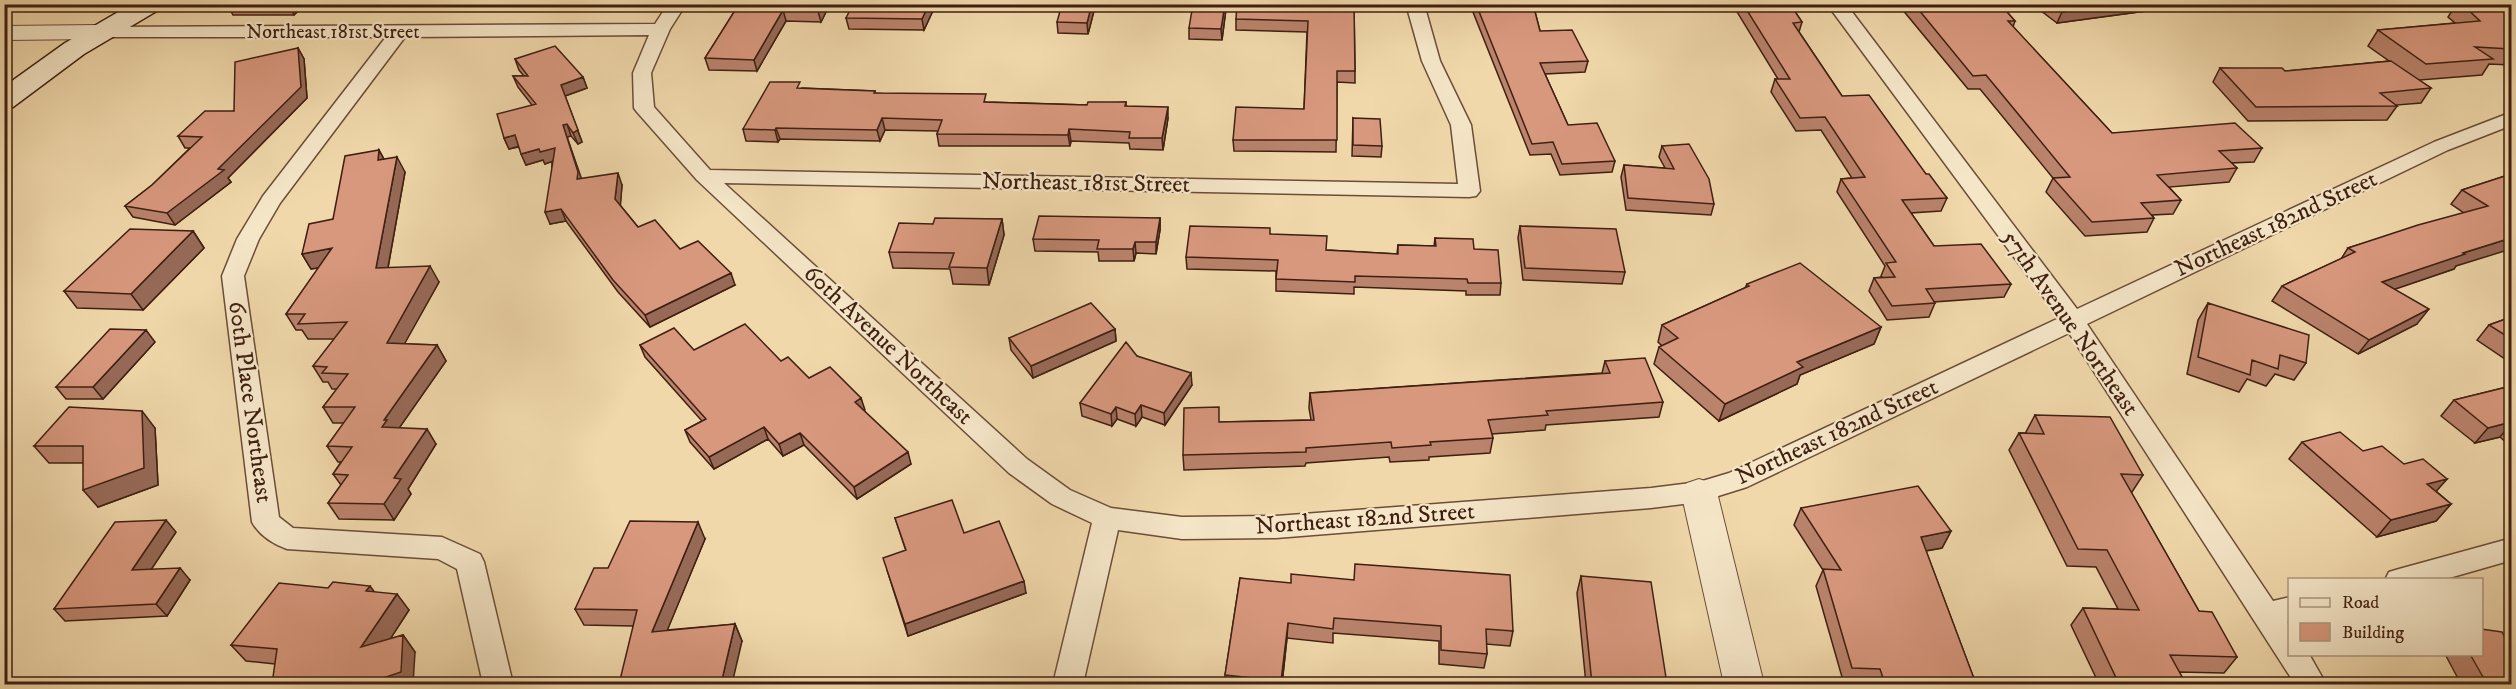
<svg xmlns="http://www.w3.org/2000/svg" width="2516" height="689" font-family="'IM FELL DW Pica',serif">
	<rect width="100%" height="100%" fill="#f0d8ab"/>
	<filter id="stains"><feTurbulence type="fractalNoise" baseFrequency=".00333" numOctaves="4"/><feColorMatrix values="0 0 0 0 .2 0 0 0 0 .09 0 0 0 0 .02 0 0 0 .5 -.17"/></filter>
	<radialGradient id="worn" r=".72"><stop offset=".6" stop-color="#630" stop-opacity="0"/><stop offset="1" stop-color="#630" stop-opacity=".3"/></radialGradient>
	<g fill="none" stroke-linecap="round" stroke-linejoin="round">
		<g stroke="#6b4d38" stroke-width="3">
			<path id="minor" d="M668,4H686L670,29L651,73L654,107L710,170L1458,184L1451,125L1422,61L1406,4H1424L1440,61L1471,125L1480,191L1476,196L1469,197L724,183L1027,459L1070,490L1111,508L1182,517L1276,516L1651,488L1699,482L1729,473L2059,318L1827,4H1846L2077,309L2434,142L2512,112V125L2448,150L2087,324L2273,601L2290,597V621L2287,622L2290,626V654H2309L2326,684H2295L2069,333L1747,487L1699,502L1651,508L1276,538L1182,539L1118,530L1083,684H1053L1092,523L1052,504L1009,473L697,180L637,112L634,108L633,73L649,35L405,37L280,203L259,239L244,276L279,517L293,528L442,537L480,554L484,562L513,684H483L457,569L438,559L287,549C273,544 259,535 252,522L222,276L237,239L263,196L386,37H97L91,36L88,32L91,28L97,27L655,24Z
				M2512,538V560L2442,580H2385L2389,572L2399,569Z"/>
		</g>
		<g stroke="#6b4d38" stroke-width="2">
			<path id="tertiary" d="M97,25L105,27L109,32L105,37L97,39L4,40V26Z
				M1699,479L1711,483L1717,492L1764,684H1724L1681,492L1687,483Z"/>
		</g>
		<g stroke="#3f1f11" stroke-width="3">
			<path id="secondary" d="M132,4H163L160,9L84,54L13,107L4,109V87L12,81L65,43Z"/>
		</g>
		<use href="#minor" fill="#f5e6c8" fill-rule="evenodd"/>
		<use href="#tertiary" fill="#f5e6c8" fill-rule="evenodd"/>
		<use href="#secondary" fill="#f5e6c8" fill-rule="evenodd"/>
	</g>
	<path fill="#ba836c" stroke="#3f1f11" stroke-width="1.5" d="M4,4H77L75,7H4Z
		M227,4H305L294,15H233Z
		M739,4H830L821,22L786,21L757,71L709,70L705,58Z
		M936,4L924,30L849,29L846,18Z
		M1354,4L1355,71V83L1337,82L1336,152L1234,151L1233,140L1304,109L1307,32L1236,30V19Z
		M1471,4H1533L1540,31L1588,61L1585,72L1545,74L1568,125L1615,161L1612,172L1560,175L1551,154L1530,155L1471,7Z
		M1735,4H1790L1802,22L1799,32L1842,96L1926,174L1947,198L1941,211L1911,213L1934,246L2011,284L2004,297L1934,302L1935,303L1929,317L1887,320L1869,291L1874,278L1882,277L1881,276L1885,266L1837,192L1841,179L1852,178L1821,130L1796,131L1771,92L1775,79H1778L1734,7Z
		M1904,4H2000L2015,21L2013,27L2112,133L2262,148L2254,162L2231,163L2237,168L2229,182L2169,187L2181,200L2173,214L2152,215L2154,218L2147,232L2085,236L2046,192L2053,178L1980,89H1968L1902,9Z
		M2032,4H2222L2206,7L2187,8L2183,6L2057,23Z
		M2456,4H2511V65L2489,64L2482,75L2419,80L2431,88L2421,103L2396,105L2397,106L2387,120L2248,121L2213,82L2220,68L2285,71L2389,61L2368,46L2378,30L2455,23L2448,17Z
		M1095,7L1088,34L1058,33L1057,22Z
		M1226,9L1222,40L1189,39V28Z
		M298,48L304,59L307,98L228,178L231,182L175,225L133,217L125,206L152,185L190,148H185L178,136L234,111Z
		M515,59L583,77L587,88L565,96L582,142L578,144L571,136L567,137L581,179L622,185L620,205L638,227L680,249L735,285L650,327L618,292L566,221L550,224L552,161L545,164L543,160L526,165L519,147L509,149L504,138L532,105L518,87L513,76H524L519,70Z
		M802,88L875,91V93L987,102L1087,105L1126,102V106L1168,118L1163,150L1130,149L1129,143L1071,141L1070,146H939L937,134L938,131L885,130L880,141L780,139L778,142L746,141L743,129Z
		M1353,118L1382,146L1381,157L1352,156Z
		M1662,146L1714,204L1711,215L1626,210L1621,177L1624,165L1665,168L1659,157Z
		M379,150L384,159L405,172L388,268L439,282L404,344L437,345L446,361L399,428L436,444L408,489L411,494L394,520L339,519L328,503L341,485L333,474L341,462H338L327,446L344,423H333L323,407L337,389H332L328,382H323L313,366L335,339H308L302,330H296L286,314L319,268L311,269L302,254L333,219Z
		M2511,174L2454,269L2394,289L2417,324L2358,354L2272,301L2282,286L2341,259L2348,248L2464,213L2451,204L2462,190Z
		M1160,218V230L1156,254L1136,253L1134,261H1099L1098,252L1035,251L1033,239Z
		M1002,219L1004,235L989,285L953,284L950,269L893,268L889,252L933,224Z
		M1520,226L1625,272L1622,284L1523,280L1518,238Z
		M193,231L204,248L143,310L77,308L64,291Z
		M1270,234L1326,250L1397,254L1398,245L1434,246L1435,238L1474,249L1501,283L1500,295H1466V291L1354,287V294L1276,291V271L1187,269L1186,257Z
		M1747,284L1881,327L1874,344L1800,375L1797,384L1719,421L1654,364L1659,347L1662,346L1658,342L1662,325L1745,288Z
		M2208,303L2306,363L2294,380L2275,374L2266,386L2247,379L2239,392L2187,374L2198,320Z
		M2511,317V363L2477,340L2489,325Z
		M1115,329L1116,341L1033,378L1011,350L1009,338Z
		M155,342L103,399H66L56,387Z
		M640,345L694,350L781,361L809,378L861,398L864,411L911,464L857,499L804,445L783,456L768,439L714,469L690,442L685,430L702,421L645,357Z
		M1137,356L1192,385L1165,425L1142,417L1136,426L1117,419L1112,426L1082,416L1080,403Z
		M1605,361L1663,402L1659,417L1546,425L1545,430L1492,434L1493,438L1490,453L1429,457V460L1390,462L1389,457L1306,463L1305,466L1184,470L1183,455L1220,422L1311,420L1309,408L1310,393L1602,373Z
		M2511,386V447L2500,437L2475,443L2441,416L2454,400Z
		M2035,415L2143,475L2132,492H2131L2199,611L2237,657L2224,673L2179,672L2186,684H2099L2071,625L2083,608L2118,609L2096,567L2067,566L2009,450L2019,433H2026V432Z
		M155,428L158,485L98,507L83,463H49L34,446Z
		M2302,442L2363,451L2447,479L2436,491L2451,504L2436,521L2377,537L2289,459Z
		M1801,508L1951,531L1942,548L1926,551L1976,684H1844L1816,586L1823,570L1794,525Z
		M895,518L964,533L1026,593L908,636L887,570L906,551Z
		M176,532L151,569L190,580L167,616L65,621L54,609Z
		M705,539L667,630L735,624L742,641L633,626L584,625L575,609Z
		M1581,576L1667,684H1586L1577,593Z
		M1240,578L1513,631L1510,646L1486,644L1487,654L1484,668L1439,664V641L1333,633V643L1287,638L1282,684H1225V675Z
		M374,592L409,610L390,639L403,635L415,652L275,664L246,661L231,645Z
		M2445,654H2481L2511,684H2461Z"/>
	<path fill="#976a58" stroke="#3f1f11" stroke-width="1.5" d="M289,4H305L294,15Z
		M586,4H619L587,8Z
		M822,4H830L821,22L818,11Z
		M929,4H936L924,30L922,19Z
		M1092,4H1095V7L1088,34L1087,23Z
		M1225,4H1226V9L1222,40L1221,29Z
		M2117,4H2184L2183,6L2057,23L2062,12Z
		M2207,4H2222L2206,7Z
		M783,10L786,21L757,71L754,60Z
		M298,48L304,59L307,98L228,178L231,182L175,225L167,213L218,169Z
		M583,77L587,88L565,96L582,142L578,144L573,133L561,85Z
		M1168,107V118L1163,150L1162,138Z
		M882,118L885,130L880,141L877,130Z
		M567,124L571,136L567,137L583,183L577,179L563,125Z
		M776,128L780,139L778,142L775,130Z
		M1069,129L1071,141L1070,146L1068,135Z
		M515,135L520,146L509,149L504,138Z
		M555,148L559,159L545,164L543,160L526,165L521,154L539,149Z
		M379,150L387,165L378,160Z
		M397,157L405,172L385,284L376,268Z
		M618,173L622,185L620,211L615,199Z
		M561,209L566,221L550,224L545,212Z
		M1160,218V230L1156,254V242Z
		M1002,219L1004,235L989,285L987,268Z
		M193,231L204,248L143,310L131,294Z
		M2511,238V249L2456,266L2454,269L2372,297L2382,282L2463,253Z
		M1135,242L1136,253L1134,261L1133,249Z
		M332,248L341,264L311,269L302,254Z
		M430,266L439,282L396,359L387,343Z
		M731,273L735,285L650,327L645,315Z
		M2429,309L2417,324L2358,354L2369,340Z
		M1881,327L1874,344L1800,375L1797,384L1719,421L1725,404L1797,362Z
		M1115,329L1116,341L1033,378L1031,366Z
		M146,330L155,342L103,399L93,387Z
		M437,345L446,361L395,434L382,427L384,420Z
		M1191,373L1192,385L1165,425L1164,413Z
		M861,398L865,410L858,414L855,402Z
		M1141,405L1142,417L1136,426L1135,414Z
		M1116,407L1117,419L1112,426L1111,414Z
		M142,411L155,428L158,485L98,507L83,490Z
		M2511,422V424L2500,437L2475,443L2488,428Z
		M764,427L768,439L714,469L709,457Z
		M427,429L436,444L408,489L411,494L394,520L384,504L394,478Z
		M800,433L804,445L783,456L779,444Z
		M908,452L911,464L857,499L854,487Z
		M2447,479L2432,496L2427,484Z
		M2451,504L2436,521L2377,537L2391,520Z
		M166,520L176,532L143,582L132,570Z
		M698,522L705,539L660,648L652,632Z
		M1951,531L1942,548L1913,553L1921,537Z
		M180,568L190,580L167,616L156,604Z
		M1024,581L1026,593L908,636L905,624Z
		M370,586L382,602L366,591Z
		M397,594L409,610L374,664L361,647Z
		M1288,623L1287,638L1282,684H1281Z
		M735,624L742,641L732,684H721Z
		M403,635L415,652L413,684H373L374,681Z"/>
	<path fill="#d8987e" stroke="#3f1f11" stroke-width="1.5" d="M739,4H822L818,11L783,10L754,60L705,58Z
		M853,4H929L922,19L846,18Z
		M1062,4H1092L1087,23L1057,22Z
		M1193,4H1225L1221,29L1189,28Z
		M1237,4H1354L1355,71H1337V140H1233L1236,107L1304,109L1308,21L1236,19Z
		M1476,4H1533L1540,31L1572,30L1588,61L1540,63L1568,125L1597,123L1615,161L1562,164L1553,142L1532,144Z
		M1743,4H1790L1802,22L1793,23L1842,96L1869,95L1926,174H1929L1947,198L1902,200L1934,246L1981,244L2011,284L1926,289L1935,303L1892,306L1874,278L1895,277L1886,263L1896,262L1841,179L1865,177L1825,117L1800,118L1775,79H1790Z
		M1914,4H2000L2015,21H2008L2112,133L2235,123L2262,148L2219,151L2237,168L2157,175L2181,200L2141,203L2154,218L2092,222L2053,178L2070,177L1986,75L1973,76Z
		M2051,4H2117L2062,12Z
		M2462,4H2511V49L2475,47L2493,59L2426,64L2378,30L2480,21Z
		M555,46L583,77L561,85L578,130L573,133L567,124L563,125L578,172L577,179L618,173L615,199L638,227L655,220L680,249L698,241L731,273L645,315L613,280L561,209L545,212L555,148L540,152L539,149L521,154L515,135L504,138L497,114L536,104L513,76H528L515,59Z
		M298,48L301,87L218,169L224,170L167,213L125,206L152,185L202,137L178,136L205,111H234L235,62Z
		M2391,61L2431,88L2380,93L2397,106L2256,107L2220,68H2282L2285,71Z
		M770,82H800L797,88L875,91L874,93L986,94L984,102L1087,105L1088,102H1126L1125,106L1168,107L1162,138H1129L1130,132L1069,129L1068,135L937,134L942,120L882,118L877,130L776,128L775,130L743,129Z
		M1353,118L1380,119L1382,146L1353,145Z
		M1689,144L1709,179L1714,204L1628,198L1624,165L1674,169L1662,146Z
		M379,150L378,160L397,157L376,268L430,266L387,343L437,345L384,420H387L382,427L427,429L394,478L401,479L384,504L328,503L348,475L333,474L352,447L327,446L355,407H323L348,374L322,373L327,367L313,366L347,322L298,324L305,314H286L332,248L302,254L309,224L333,219L345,156Z
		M2511,174V238L2463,253L2465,254L2382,282L2429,309L2369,340L2282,286L2355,252L2348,248L2418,225L2488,206L2462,190Z
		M1039,216L1160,218L1156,242H1135L1133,249H1097L1099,240L1033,239Z
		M935,218L1002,219L987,268L949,267L954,253L889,252L899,223L933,224Z
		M1190,226L1270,228V234L1327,236L1326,250L1398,254V245L1436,246L1435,238L1473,239L1474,249L1498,250L1501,283H1468L1467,279L1355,276V282L1276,279L1278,260L1186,257Z
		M1520,226L1616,229L1625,272L1525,268Z
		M130,229L193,231L131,294L64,291Z
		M1800,263L1881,327L1797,362L1803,367L1725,404L1659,347L1678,338L1662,325L1749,286L1747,284Z
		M1091,303L1115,329L1031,366L1009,338Z
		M2208,303L2309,335L2306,363L2280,355L2278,369L2252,360L2250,375L2198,357Z
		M2511,317V339L2489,325Z
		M745,324L781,361L788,357L809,378L830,367L861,398L855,402L908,452L854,487L800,433L779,444L764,427L709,457L685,430L706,419L640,345L674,328L694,350Z
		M110,329L146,330L93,387H56Z
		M1126,342L1137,356L1191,373L1164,413L1141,405L1135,414L1116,407L1111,414L1080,403Z
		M1645,358L1663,402L1546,411L1548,415L1488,420L1493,438L1430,442L1431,445L1392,448L1391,442L1306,448V452L1183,455L1184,408L1219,407V422L1314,420L1310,393L1610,373L1605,361Z
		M2511,386V422L2488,428L2454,400Z
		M69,407L142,411L144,468L83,490V446H34Z
		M2035,415L2110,417L2143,475L2121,474L2199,611L2212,612L2237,657L2170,655L2186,684H2119L2083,608L2139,610L2107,550L2078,549L2019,433L2044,434Z
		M2340,432L2363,451L2382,446L2404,464L2423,459L2447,479L2427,484L2451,504L2391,520L2302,442Z
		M1918,486L1951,531L1921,537L1976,684H1885L1880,669L1852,668L1823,569L1841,570L1801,508Z
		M952,500L964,533L999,521L1024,581L905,624L883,558L906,550L895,518Z
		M166,520L132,570L180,568L156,604L54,609L115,522Z
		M630,521L698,522L652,632L735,624L721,684H619L637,610L575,609L594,568H608Z
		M1355,564L1510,575L1513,631L1486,629L1487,654L1441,650V626L1334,618L1333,629L1288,623L1281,681L1225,675L1240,578L1291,583V574L1354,580Z
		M1581,576L1651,582L1667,684H1592Z
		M333,582L370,586L366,591L397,594L361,647L403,635L401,672L374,681L373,684H272L277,649L231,645L279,583L328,588Z
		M2481,629L2502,632L2511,649V684H2487L2470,654H2481Z"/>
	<g text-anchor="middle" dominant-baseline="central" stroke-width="4.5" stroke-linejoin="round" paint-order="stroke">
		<g font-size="20" fill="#3f1f11" stroke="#f5e6c8">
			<text x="333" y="32">Northeast 181st Street</text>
		</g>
		<g font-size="24" fill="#3f1f11" stroke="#f5e6c8">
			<text transform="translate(1086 183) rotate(1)">Northeast 181st Street</text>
			<text transform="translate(2276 224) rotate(-25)">Northeast 182nd Street</text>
			<text transform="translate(2070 323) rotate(55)">57th Avenue Northeast</text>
			<text transform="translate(888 345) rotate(43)">60th Avenue Northeast</text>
			<text transform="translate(250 402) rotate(82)">60th Place Northeast</text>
			<text transform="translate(1837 432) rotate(-25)">Northeast 182nd Street</text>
			<text transform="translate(1365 519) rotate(-4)">Northeast 182nd Street</text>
		</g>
	</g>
	<rect width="2516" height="689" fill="none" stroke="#f0d8ab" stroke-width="24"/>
	<rect x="6" y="6" width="2504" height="677" fill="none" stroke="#3f1f11" stroke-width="3"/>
	<rect x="12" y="12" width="2492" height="665" fill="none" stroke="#3f1f11" stroke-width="1.5"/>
	<rect x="2288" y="578" width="195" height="78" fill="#f5e6c8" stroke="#ac967f" stroke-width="1.5"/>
	<rect x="2300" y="598" width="30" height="9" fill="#f5e6c8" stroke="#ac967f" stroke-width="1.5"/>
	<text x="2342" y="608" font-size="18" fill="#3f1f11">Road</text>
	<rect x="2300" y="623" width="30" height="18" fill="#d8987e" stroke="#ac967f" stroke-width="1.5"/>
	<text x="2342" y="638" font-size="18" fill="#3f1f11">Building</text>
	<rect width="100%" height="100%" filter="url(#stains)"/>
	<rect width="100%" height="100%" fill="url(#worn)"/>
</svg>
